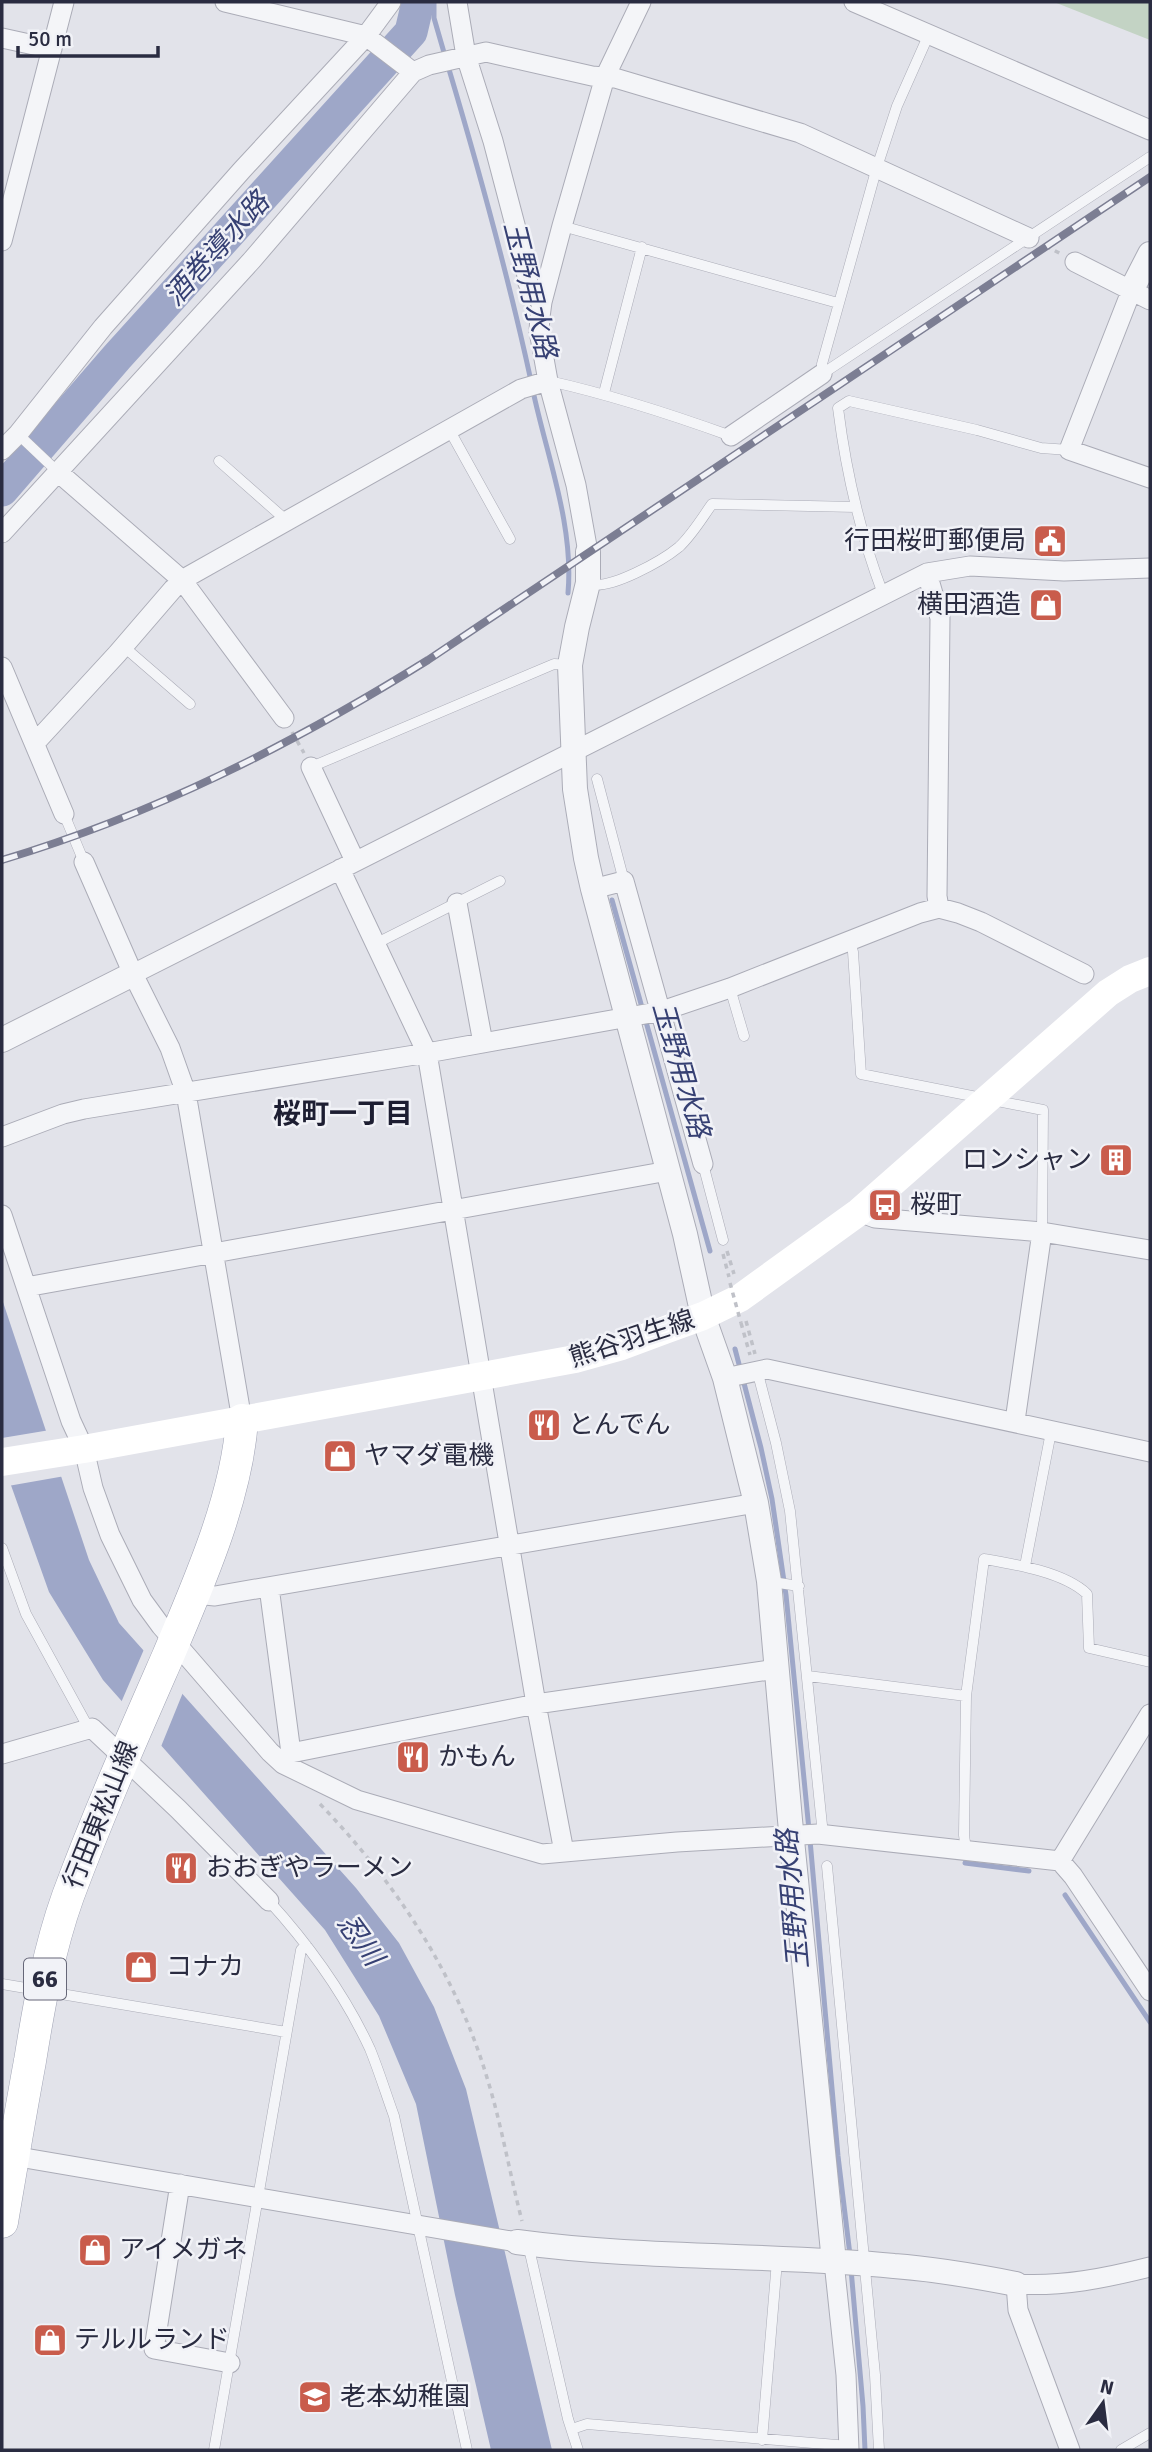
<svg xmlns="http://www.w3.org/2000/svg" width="1152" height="2452" font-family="Signika,'Noto Sans JP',sans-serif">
	<rect width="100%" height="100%" fill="#e2e3ea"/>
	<path fill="#c3d3c4" d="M1054,2H1150V40Z"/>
	<path fill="#9ea7c8" d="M2,1299L89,1560L119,1623L356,1888L399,1943L434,2007L466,2089L552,2450H491L455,2295L416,2104L379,2016L325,1930L103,1680L49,1592L2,1460Z"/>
	<path fill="#e2e3ea" d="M50,1430L65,1476L8,1486L2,1470V1438Z
		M145,1647L184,1690L160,1749L120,1705Z"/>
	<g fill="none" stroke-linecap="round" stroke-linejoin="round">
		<path stroke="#9ea7c8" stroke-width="5" d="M434,2V18L445,56
			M448,66C479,170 508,275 531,381
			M533,391C547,457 574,525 568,593
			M612,900L710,1251
			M735,1349L761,1448L772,1499L786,1595L809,1830
			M810,1840L838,2156L850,2255
			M965,1863L1029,1871
			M1065,1895L1150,2022
			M851,2269L863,2406L865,2450"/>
		<path stroke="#9ea7c8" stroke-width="33" d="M2,490L117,357L411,32L418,2"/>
		<g stroke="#abacb7" stroke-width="11">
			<path id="service" d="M562,226L838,303
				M822,374L1150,157
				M822,374V364L877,167L897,106L929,34
				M549,381C612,395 670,414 731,436
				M604,393L642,247
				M450,431L510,539
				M18,434L58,472
				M219,461L287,521
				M590,584C610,590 662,561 679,547C692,535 702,518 712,504L856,507
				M883,594C860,533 846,472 838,408L849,401L977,430L1041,448L1069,450
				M123,646L190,704
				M311,767L554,664L569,665
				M597,779L624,881
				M64,814L84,862
				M850,941L853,952L861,1074L1043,1110L1042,1232
				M377,943L500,881
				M730,988L744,1036
				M703,1164L723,1240
				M757,1370L776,1443L790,1511L823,1835
				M2,1548L26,1614L88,1727
				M1025,1566L1051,1432
				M772,1582L799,1586
				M808,1676L966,1696
				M966,1850L964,1835L966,1696L984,1559C1014,1564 1064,1572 1087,1594L1089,1648L1150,1662
				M827,1866L875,2375L879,2450
				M269,1901C309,1945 345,1995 370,2049C379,2071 386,2094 394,2116L467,2450
				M2,1984L286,2032
				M528,2244L568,2419L578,2450
				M572,2429L587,2424L849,2446
				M762,2440L777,2261
				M214,2450L301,1950L306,1945
				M1121,2450L1150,2433"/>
		</g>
		<g stroke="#abacb7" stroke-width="21">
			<path id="minor" d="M225,2L366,36L413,72
				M457,2L466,56L493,141L524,259L528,283L534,295L542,302
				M854,2L1150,130
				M2,38L52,49
				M2,241L64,2
				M1075,262L1150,300
				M1132,289L1069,450L1150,478
				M731,436L822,374
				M2,450L18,434L103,327L242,170L366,36L391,2
				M58,472L182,580L284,718
				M2,533L252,260L413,72L429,65L486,52L592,76L615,78L800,133L1029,238
				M588,552L576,485L548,381L539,331L540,317L542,302L562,226L605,77L641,2
				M927,573L940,618L937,896L939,908
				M2,667L64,814
				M35,743L117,654L173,589L189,576L521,389L548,381
				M311,767L355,861
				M84,862L133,974L170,1048L186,1093L242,1420
				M340,869L427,1053L536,1704L564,1852
				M593,889L624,881L703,1164
				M457,903L483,1043
				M133,974L927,573L970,566L1064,571L1150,568
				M2,1137L63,1114L84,1109L427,1053L662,1011L730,988L920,913L939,908L958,913L981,922L1084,974
				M859,1212L875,1218L1042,1232L1150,1250
				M2,1215L71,1421L84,1449L93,1488L110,1535L142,1600L161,1626L270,1752L283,1764L357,1800L542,1854L677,1842L818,1834L1060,1861L1073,1876L1150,1991
				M26,1287L668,1171
				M725,1378L767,1369L1150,1452
				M1015,1421L1042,1232
				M269,1587L291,1753
				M195,1594L215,1596L756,1503
				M2,1754L92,1728L178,1809L269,1901
				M283,1764L291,1753L536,1704L776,1669
				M1060,1861L1150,1714
				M13,2156L517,2242
				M180,2184L154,2349L230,2363
				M834,2262L846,2375L849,2450
				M1070,2450L1018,2310L1016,2284C1062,2287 1106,2278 1150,2267"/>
		</g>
		<g stroke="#abacb7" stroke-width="26">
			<path id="tertiary" d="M1132,289L1150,254
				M588,552V583L577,627L570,665L575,789L586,858L593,889L685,1234L703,1316L725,1378L756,1503L769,1581L790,1820L834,2262
				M2,1040L133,974
				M517,2242C642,2259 769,2254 894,2266C935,2269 975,2276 1016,2284"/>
		</g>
		<g stroke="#a1a4b5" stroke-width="33">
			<path id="primary" d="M2,2222C11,2169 20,2115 30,2061C39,2005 49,1949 68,1896C98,1815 133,1736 168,1656C198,1585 237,1498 242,1420"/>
		</g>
		<path stroke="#bfc1c8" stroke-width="3.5" stroke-dasharray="5 5" stroke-linecap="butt" d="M1046,246L1061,254
			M292,732L304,753
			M727,1251L734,1274
			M723,1254L729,1277
			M746,1321L755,1354
			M741,1323L750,1355
			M320,1804C396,1883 457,1975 488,2081C502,2127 510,2175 522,2221"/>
		<use href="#service" stroke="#f4f5f8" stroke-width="10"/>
		<use href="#minor" stroke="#f4f5f8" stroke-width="19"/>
		<use href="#tertiary" stroke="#f4f5f8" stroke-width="24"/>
		<path stroke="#fff" stroke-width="28" d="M2,1462L84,1449L575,1359L622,1346L665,1330L703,1316L740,1298L859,1212L1108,993L1130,979L1150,971"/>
		<use href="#primary" stroke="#fff" stroke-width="32"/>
		<g stroke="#7c7e93" stroke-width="8">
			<path id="rail" d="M2,860C155,814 293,744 428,660L1150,177"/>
		</g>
		<use href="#rail" stroke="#f1f2f7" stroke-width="5" stroke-dasharray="16" stroke-linecap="butt"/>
		<path stroke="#bfc1c8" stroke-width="3.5" stroke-dasharray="5 5" stroke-linecap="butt" d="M730,1283L741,1323"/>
	</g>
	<defs>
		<g id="civic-square" transform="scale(1.75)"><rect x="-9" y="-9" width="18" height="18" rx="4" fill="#c95c4c" stroke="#f1f2f7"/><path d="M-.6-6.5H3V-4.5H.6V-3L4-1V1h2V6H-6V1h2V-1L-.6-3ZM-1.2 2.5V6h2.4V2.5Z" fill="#fff"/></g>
		<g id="shop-square" transform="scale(1.75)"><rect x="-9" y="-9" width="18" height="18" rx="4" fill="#c95c4c" stroke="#f1f2f7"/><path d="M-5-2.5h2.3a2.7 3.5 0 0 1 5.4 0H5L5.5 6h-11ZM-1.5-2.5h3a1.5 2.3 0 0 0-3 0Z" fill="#fff"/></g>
		<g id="building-square" transform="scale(1.75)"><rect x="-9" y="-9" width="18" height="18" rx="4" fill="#c95c4c" stroke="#f1f2f7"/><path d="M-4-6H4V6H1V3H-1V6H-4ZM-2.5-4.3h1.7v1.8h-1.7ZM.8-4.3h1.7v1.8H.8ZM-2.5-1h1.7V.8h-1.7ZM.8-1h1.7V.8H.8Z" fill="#fff"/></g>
		<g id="bus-square" transform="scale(1.75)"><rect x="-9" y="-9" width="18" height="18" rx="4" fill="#c95c4c" stroke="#f1f2f7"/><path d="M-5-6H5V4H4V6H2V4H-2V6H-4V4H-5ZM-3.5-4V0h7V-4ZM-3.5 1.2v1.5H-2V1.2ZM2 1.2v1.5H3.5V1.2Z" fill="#fff"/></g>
		<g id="restaurant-square" transform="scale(1.75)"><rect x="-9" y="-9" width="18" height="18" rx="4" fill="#c95c4c" stroke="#f1f2f7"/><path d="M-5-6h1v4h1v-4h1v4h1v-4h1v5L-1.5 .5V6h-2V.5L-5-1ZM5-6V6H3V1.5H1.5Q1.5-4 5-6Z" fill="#fff"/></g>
		<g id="school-square" transform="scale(1.75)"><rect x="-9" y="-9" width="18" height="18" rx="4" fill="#c95c4c" stroke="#f1f2f7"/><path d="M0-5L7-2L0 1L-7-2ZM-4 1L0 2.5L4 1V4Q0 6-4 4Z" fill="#fff"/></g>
	</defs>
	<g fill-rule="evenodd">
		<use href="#civic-square" x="1050" y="541"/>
		<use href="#shop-square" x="1046" y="605"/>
		<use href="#building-square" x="1116" y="1160"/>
		<use href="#bus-square" x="885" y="1205"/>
		<use href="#restaurant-square" x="544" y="1425"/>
		<use href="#shop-square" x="340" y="1456"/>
		<use href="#restaurant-square" x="413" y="1757"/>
		<use href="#restaurant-square" x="181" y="1868"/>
		<use href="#shop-square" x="141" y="1967"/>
		<use href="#shop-square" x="95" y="2250"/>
		<use href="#shop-square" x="50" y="2340"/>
		<use href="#school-square" x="315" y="2397"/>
	</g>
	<g text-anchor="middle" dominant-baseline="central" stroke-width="5" stroke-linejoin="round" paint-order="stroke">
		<rect fill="#f1f2f7" stroke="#666778" stroke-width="2" x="24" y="1958.5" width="42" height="41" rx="5"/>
		<g font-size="24" font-weight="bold" fill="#2a2c41">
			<text x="45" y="1979">66</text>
		</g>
		<g font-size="26" fill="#2a2c41" stroke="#f1f2f7" text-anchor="start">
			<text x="1026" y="541" text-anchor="end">行田桜町郵便局</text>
			<text x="1021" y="605" text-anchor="end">横田酒造</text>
			<text x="1092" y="1160" text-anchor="end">ロンシャン</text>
			<text x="910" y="1205">桜町</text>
			<text x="568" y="1425">とんでん</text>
			<text x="364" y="1456">ヤマダ電機</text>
			<text x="438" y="1757">かもん</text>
			<text x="206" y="1868">おおぎやラーメン</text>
			<text x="166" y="1967">コナカ</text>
			<text x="119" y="2250">アイメガネ</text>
			<text x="74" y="2340">テルルランド</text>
			<text x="340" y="2397">老本幼稚園</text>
		</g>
		<g font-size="26" fill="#2a2c41" stroke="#f1f2f7">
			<text transform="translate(632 1339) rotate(-18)">熊谷羽生線</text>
			<text transform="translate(101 1815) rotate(-68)">行田東松山線</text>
		</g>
		<g font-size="28" font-style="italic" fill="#364073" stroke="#f1f2f7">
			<text transform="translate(217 249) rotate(-48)">酒巻導水路</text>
			<text transform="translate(530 290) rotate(76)">玉野用水路</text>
			<text transform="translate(681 1070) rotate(74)">玉野用水路</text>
			<text transform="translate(793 1899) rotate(-95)">玉野用水路</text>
			<text transform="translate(360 1940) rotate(54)">忍川</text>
		</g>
		<g font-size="28" font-weight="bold" fill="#1d1e32" stroke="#f1f2f7">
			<text x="343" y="1114">桜町一丁目</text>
		</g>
	</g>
	<rect width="1152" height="2452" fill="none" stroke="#2a2c41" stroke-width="7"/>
	<g transform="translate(1103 2403) rotate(14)" stroke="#f1f2f7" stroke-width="5" paint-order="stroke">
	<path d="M0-5L12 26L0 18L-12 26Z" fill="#2a2c41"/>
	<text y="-10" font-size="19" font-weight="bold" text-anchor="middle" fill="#2a2c41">N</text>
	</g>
	<path d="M18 46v10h140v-10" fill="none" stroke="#2a2c41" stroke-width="3.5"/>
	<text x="28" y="46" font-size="21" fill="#2a2c41" stroke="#f1f2f7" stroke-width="5" paint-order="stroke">50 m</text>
</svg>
